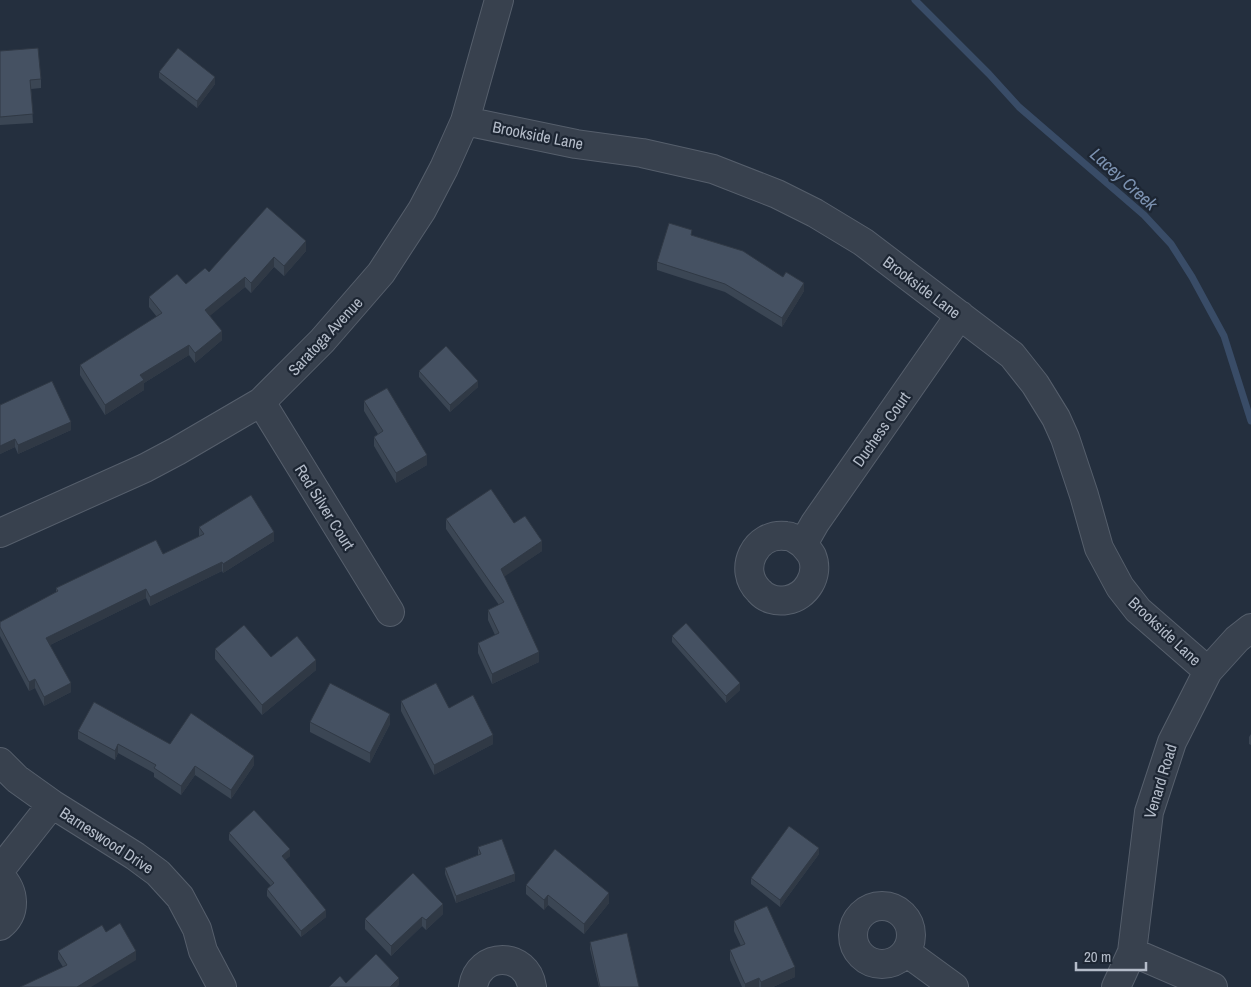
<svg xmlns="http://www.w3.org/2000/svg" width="1251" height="987" font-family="'Archivo Narrow',sans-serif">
	<rect width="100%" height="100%" fill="#242f3e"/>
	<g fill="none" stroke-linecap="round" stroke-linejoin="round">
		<path stroke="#394c67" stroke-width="7" d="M915,0L989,74L1019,107L1144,215L1171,244L1192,277L1224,336L1251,421"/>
		<g stroke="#565f6c" stroke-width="30">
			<path id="minor" d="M465,121L576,144L642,153L713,169L777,194L815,213L863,242L1012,355L1035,384L1056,418L1065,438L1084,495L1099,548L1120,587L1138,610L1208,671
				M261,402L390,612
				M0,533L145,468L177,451L261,402L322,341L381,273L422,210L444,168L465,121L499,0
				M803,544C797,540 792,536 786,536C755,532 737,570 759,591C766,599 776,602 787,600C806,597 820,575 812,556C810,552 806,548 803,544L815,523L960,315
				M0,762L17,779L52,804L135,856L158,873L180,897L197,929L203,951L222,987
				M0,870L52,804
				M0,876C15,891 17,913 0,926
				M853 935a29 29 0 1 1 58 0a29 29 0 1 1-58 0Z
				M906,952L954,987
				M1132,952L1213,987
				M473,987C478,951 527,951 532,987
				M1116,987L1132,952L1149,812L1172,742L1208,671L1237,639L1251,628"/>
		</g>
		<use href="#minor" stroke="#38414e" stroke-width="28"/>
	</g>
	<path fill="#3b4654" d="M0,51L41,79V88L31,89L33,123L0,125Z
		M159,72L215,84L197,108L159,78Z
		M692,235L804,291L782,327L725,292L657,270V262Z
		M306,251L284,276L274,267L251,293L245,287L209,316L222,340L195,363L189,355L144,383V390L105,415L80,375V365L157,317L149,307V297L186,284L209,272Z
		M419,371L478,387L450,412L419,377Z
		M364,401L427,465L396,483L374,446V437L378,434L364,411Z
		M0,405L71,430L18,454L15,447L0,454Z
		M446,519L514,523L542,551L504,576L539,662L492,684L478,653V643L495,635L488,620V610L499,605L446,529Z
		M199,527L274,541L223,573L222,571L150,606L146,598L50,645L71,692L44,706L35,688L29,691L0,636V622L56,592V588L163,554L199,537Z
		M672,636L740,690L726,703L672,642Z
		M215,649L271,657L316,670L262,715L215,659Z
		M401,701L449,708L493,744L434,775L401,711Z
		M310,722L390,724L370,763L310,732Z
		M78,731L170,744L254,765L231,799L195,775L181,795L154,777V773L118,753L115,760L78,739Z
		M1251,734V745L1249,744V737Z
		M229,833L290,856L285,860L326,917L301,937L267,896V889L271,886L229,840Z
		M478,847L515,881L456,903L445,874V868L478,855Z
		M819,854L780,907L751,884V878Z
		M526,885L609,903L584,934L548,905L544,910L526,894Z
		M443,914L426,930L422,926L391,956L365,929V919Z
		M734,921L795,977L773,987H742L730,960V950L741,946L734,931Z
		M106,932L136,960L63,967L58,959V951Z
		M590,942L639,987H599L590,949Z"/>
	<path fill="#303945" d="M215,77V84L197,108V101Z
		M306,241V251L284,276V266Z
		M274,257V267L251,293V283Z
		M245,277V287L205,320V310Z
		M804,283V291L782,327V318Z
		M222,331V340L195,363V353Z
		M189,345V355L144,383V390L105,415V405L140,375Z
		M478,381V387L450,412V405Z
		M71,422V430L18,454V445Z
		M15,439V447L0,454V446Z
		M427,455V465L396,483V473Z
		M274,532V541L223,573V564Z
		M542,541V551L501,579V569Z
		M222,562V571L150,606V597Z
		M146,589V598L46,647V638Z
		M539,652V662L492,684V674Z
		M316,660V670L262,715V705Z
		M35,679V688L29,691V682Z
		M71,683V692L44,706V697Z
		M740,683V690L726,703V696Z
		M390,714V724L370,763V753Z
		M493,735V744L434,775V765Z
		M118,744V753L115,760V751Z
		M254,756V765L231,799V790Z
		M195,766V775L181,795V786Z
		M819,848V854L780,907V900Z
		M290,849V856L282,863V856Z
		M515,874V881L456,903V896Z
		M609,893V903L584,934V924Z
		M548,895V905L544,910V900Z
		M443,904V914L426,930V920Z
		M326,910V917L301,937V931Z
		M422,917V926L391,956V946Z
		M136,951V960L91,987H77Z
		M795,967V977L773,987H761V982Z
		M399,978V985L397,987H390Z
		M759,978V987H745V984Z"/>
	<path fill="#455162" stroke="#303945" d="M38,48L41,79L30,80L33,114L0,117V51Z
		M178,48L215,77L197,101L159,72Z
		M267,207L306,241L284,266L274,257L251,283L245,277L205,310L222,331L195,353L189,345L140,375L144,380L105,405L80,365L162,313L149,297L177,274L186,284L205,268L209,272Z
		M669,223L692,230L691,235L743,251L783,277L786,272L804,283L782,318L725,284L657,262Z
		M446,346L478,381L450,405L419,371Z
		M52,381L71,422L18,445L15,439L0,446V405Z
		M387,388L427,455L396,473L374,437L383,431L364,401Z
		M491,489L514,523L525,516L542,541L501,569L539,652L492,674L478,643L499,633L488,610L504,602L446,519Z
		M251,495L274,532L223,564L222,562L150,597L146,589L46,638L71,683L44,697L35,679L29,682L0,627V622L58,591L56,588L156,540L163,554L204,534L199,527Z
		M686,623L740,683L726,696L672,636Z
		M244,625L271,657L297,636L316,660L262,705L215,649Z
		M330,683L390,714L370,753L310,722Z
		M436,683L449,708L473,695L493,735L434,765L401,701Z
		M94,702L170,744L191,713L254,756L231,790L195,766L181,786L154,768L156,765L118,744L115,751L78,731Z
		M254,810L290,849L282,856L326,910L301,931L267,889L274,883L229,833Z
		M789,826L819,848L780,900L751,878Z
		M502,839L515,874L456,896L445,868L481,854L478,847Z
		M555,849L609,893L584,924L548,895L544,900L526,885Z
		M413,873L443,904L426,920L422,917L391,946L365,919Z
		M767,906L795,967L761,982L759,978L745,984L730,950L745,944L734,921Z
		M120,923L136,951L77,987H20L67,965L58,951L102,925L106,932Z
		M627,933L639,987H600L590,942Z
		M376,954L399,978L390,987H329L340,976L346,983Z"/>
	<g text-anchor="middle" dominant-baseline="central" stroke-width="4.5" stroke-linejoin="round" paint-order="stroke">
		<g font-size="16" fill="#b4bcc9" stroke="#1d2633">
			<text transform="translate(538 135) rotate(11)">Brookside Lane</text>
			<text transform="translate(922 287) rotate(37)">Brookside Lane</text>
			<text transform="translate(325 336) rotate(-47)">Saratoga Avenue</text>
			<text transform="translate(881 429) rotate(-55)">Duchess Court</text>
			<text transform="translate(325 507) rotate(58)">Red Silver Court</text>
			<text transform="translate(1165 631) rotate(43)">Brookside Lane</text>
			<text transform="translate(1160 781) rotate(-73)">Venard Road</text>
			<text transform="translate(107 840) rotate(33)">Barneswood Drive</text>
		</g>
		<g font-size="18" font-style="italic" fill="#7c92b1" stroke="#1d2633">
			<text transform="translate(1124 179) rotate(42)">Lacey Creek</text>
		</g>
	</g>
	<path d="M1076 962v8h70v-8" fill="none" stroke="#b4bcc9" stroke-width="2.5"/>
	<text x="1084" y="962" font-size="15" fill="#b4bcc9" stroke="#1d2633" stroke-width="4" paint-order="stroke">20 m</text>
</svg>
